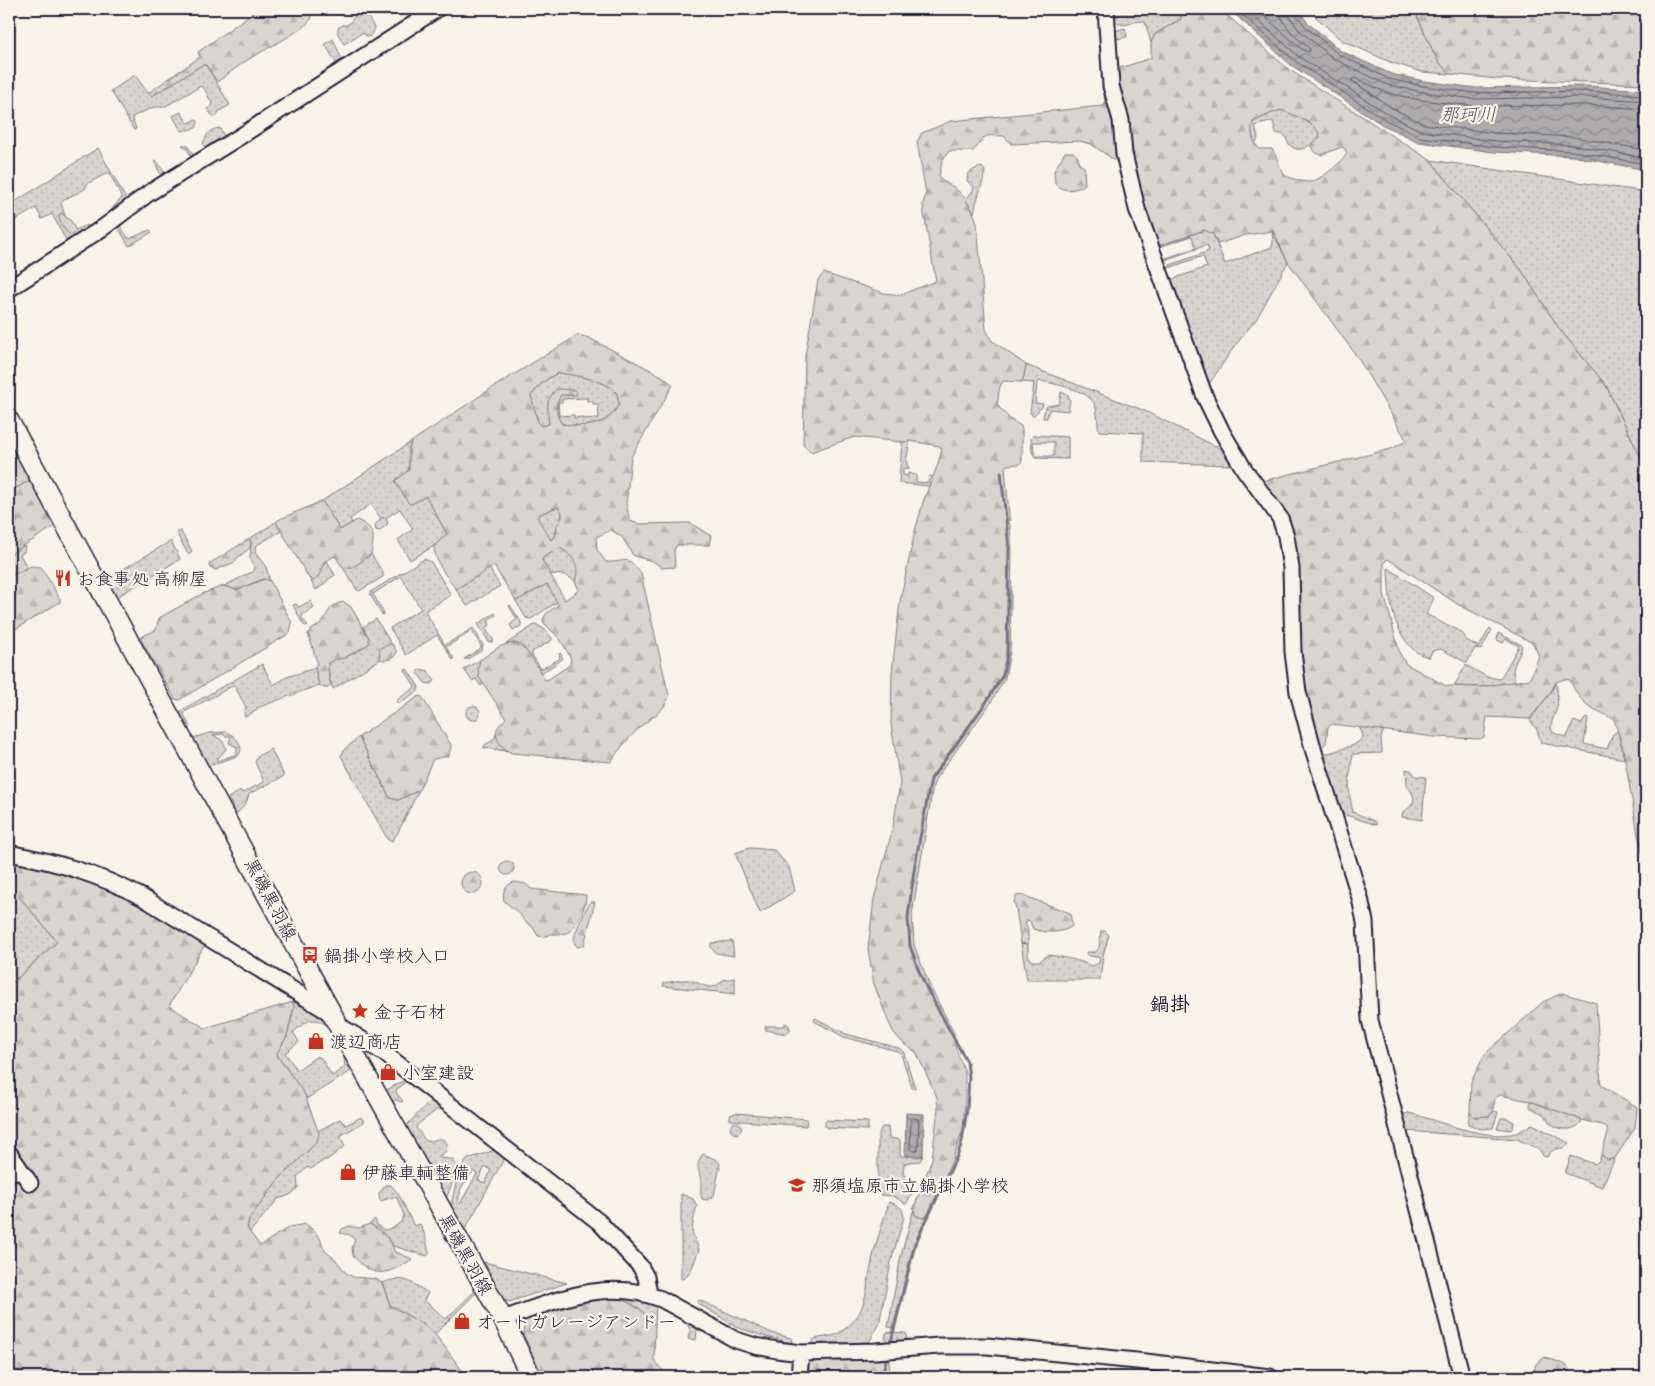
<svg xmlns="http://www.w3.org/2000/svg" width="1655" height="1386" font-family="Delius,'Klee One',sans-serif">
	<defs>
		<pattern id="grass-dots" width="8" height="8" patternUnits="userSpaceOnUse" patternTransform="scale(1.25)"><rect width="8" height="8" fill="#d8d5cf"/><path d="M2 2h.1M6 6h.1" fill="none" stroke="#b9b7b3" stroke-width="1.8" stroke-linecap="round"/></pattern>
		<pattern id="forest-firs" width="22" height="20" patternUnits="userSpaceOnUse" patternTransform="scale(1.25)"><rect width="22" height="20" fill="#d8d5cf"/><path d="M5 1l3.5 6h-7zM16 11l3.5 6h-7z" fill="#b9b7b3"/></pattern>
		<pattern id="water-waves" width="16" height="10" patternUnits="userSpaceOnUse" patternTransform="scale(1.25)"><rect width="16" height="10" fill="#aeabad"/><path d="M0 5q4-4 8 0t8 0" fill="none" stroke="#8d8b8e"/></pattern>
	</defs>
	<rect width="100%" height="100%" fill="#f7f3e8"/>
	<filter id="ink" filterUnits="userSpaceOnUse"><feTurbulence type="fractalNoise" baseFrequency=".02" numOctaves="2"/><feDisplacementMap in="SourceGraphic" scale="10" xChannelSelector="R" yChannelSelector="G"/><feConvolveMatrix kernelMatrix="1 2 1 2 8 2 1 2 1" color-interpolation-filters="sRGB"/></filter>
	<g filter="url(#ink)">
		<path fill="url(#grass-dots)" stroke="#7d7c85" fill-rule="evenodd" d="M1109,9H1174L1181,16V19L1155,34L1151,43L1145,22C1130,17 1120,38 1109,9Z
			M1312,9H1414L1437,60L1450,74L1422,72L1390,62L1341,40L1314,15Z
			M362,11L365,12L375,29L369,37L362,33L344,44L338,34V28L343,25H348L354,17Z
			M1125,28L1127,37L1112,40V32Z
			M333,39L343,62L338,66L325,44Z
			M202,65H206L230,105L219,111L217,116H213L207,109L213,105L204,88L201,86L164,107H154L132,117L136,129L134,130L111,91L135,75L148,93L152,96Z
			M1282,110C1294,116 1317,122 1320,137C1313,143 1300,155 1291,146C1288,144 1286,138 1285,135L1276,133L1273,121L1255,126L1258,138L1255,144L1250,130L1253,122L1272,113Z
			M181,112L187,122L190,123L195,119L198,121L196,128L181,131L173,116Z
			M220,128L226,141L207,152L203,144C206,135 209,129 220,128Z
			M182,145H187L196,159L163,179L154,161L156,160L165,173L190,158L191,156L187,149Z
			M98,148L127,201L114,210L113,207L122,198L109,172L87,184L85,189L65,199L61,203L66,219L75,230L87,225L90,231L68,244L52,214L42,219L36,208L9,224V206Z
			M1430,160L1646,192V468L1605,384L1560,330L1522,271Z
			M982,167L985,171C983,185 976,199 974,213L965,200L973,191L974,187L967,181L968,174L975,169Z
			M116,223H118L129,239L150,230L152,232L129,246Z
			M1205,230L1213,234L1225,264L1272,247L1273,242L1272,231L1288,262L1257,318L1234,347L1207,387L1165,267L1209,251L1207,245L1162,261L1155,247ZM1192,236L1196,248L1163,259L1159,247ZM1203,256L1207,267L1170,280L1166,269Z
			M1026,365L1145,411L1215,446L1226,444L1237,462L1232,465L1143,462V433L1099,431C1097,422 1098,411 1094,403C1086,389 1055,384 1040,381L1037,383L1035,403L1043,404L1042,407L1033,416L1030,413L1034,383L1020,382L1023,380Z
			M558,373C571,374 609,381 616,392C618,395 618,401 619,404C606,428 586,427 562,424C555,415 555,404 561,395H576L557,389L548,403L549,424L541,426L538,422L531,396C539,385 545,379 558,373ZM587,398V401H593V404H598L599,418L582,419V417L574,418V415L559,416L558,402H562V399Z
			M1061,392L1068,395L1070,401L1068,411L1050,409L1048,413L1047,418H1043L1044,412L1047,406L1059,404Z
			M1034,435L1068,437V459L1035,458L1032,452L1031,438ZM1033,442H1054V456H1036L1034,452Z
			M910,441L906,461L909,469L903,468V475L908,476V473L916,475V482L928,483L930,476L933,477L929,486L899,483L902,442Z
			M411,442L409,449V470L395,481L412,504L426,496L447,534L434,546L410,560L398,540L413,529L400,509L382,520L371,504L350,519L352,523L340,530L322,501Z
			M16,453L31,480L9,492V462L12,459L11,455Z
			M557,507L562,512C562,518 555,536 551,540L549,539L537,519L538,515Z
			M276,522L281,531L257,545L255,548L256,554L266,567L270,581L263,579L237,590L224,586L254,571L255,568L250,558L251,543L249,539Z
			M180,530L192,551L188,554L178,536V532Z
			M171,541L180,559L115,598L106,582L108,578Z
			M25,544L24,552L20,555L27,567L9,579V555Z
			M560,548C574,555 582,566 575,581L566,575L549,574L542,560L544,557Z
			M371,554L383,573V577L359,591L357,590L342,566C353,570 362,560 371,554Z
			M424,559L431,562L451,595L425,611L445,645L473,628L483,645L482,650L466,660L464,659L480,649L481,646L472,631L446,647L454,659L453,660L437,635L406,655L390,628L421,609L401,576L373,594L384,614L382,615L370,594L372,591Z
			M327,561L335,575C327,579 324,586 316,590L309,578L313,580L322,571L324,562Z
			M489,568L500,586L467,606L456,589Z
			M1388,568L1434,598L1426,614C1432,617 1438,621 1444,624C1453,629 1463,629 1466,640L1479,647L1490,628L1492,630L1481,650L1475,648L1467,663L1441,649L1432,651L1429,658C1423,655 1416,653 1412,648C1391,627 1389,595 1388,568Z
			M547,584L557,602L531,619L526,618L516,601Z
			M310,601L314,607L302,615V619L308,625L305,626L303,624L293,605L296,604L299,607Z
			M510,605L521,622V626L513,630L510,625L517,619L509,606Z
			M495,613L496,615L488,620L490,625L485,628L494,641L492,642H489L478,624Z
			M376,619L395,650L333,689L329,679L328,663L333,660L344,658L362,649L369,638L363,627Z
			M536,624L545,630L552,638V640L532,652V655L541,669L559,659L560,657L559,654L560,653L563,658L560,661L541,673L522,645L516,643L506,644Z
			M1498,633L1522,645C1520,661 1509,663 1515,682L1480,687L1454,686L1466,665L1487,677L1500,679L1519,646L1506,639L1503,643L1497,640Z
			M480,660C478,669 478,675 483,684L481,686L476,679L472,681L464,669Z
			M262,664L273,685L287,677L315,668L319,685L257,708L255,711L245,717L244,712L246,707L234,685L185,712L184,715L190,727L187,728L180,715L182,710Z
			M407,669L419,687L418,691L398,704L396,701L414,688L415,686L405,670Z
			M421,669L428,671L435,681L431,684L425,683L417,672Z
			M1556,682C1557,691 1559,702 1556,711C1553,719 1551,721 1551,730L1556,734L1567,737L1574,721L1581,724L1586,718L1588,719L1584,744L1607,749L1613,734L1618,731L1624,759L1541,743L1537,730L1530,720L1550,693Z
			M466 713a7 7 0 1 1 14 0a7 7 0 1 1-14 0Z
			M1359,727L1384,730L1381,738L1382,753L1353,754C1349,778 1347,789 1353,812L1376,822V825L1343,814L1340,811L1324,761L1326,754L1354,745L1363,738L1362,732Z
			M226,732C235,735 246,747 238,756L207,766L193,738L210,733ZM223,734L225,736H231L229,743L237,747V754L217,761L216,759L219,757L226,749C224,740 220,739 213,735Z
			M497,732C498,740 501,747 507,751L484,748V746L494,739Z
			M359,737L390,798L398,800L419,790L397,834L392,841L388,840L341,756L345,749Z
			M271,749L284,776L249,794C247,803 243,808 236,814L228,798L241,791L243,793L264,782L255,762L258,756Z
			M1406,769L1412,771L1415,776L1426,777L1422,820L1402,817L1403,812C1416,804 1417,797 1407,786Z
			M750,848L774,850L789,867L795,891L760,913L735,853Z
			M9,884L57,942L9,986Z
			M1101,931H1105L1109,935L1103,955L1100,980H1027L1021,943L1028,944V955L1032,961H1040L1048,955C1064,957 1078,960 1092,966L1099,963L1100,958L1087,955L1086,952H1096L1099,948Z
			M732,941L734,956L716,953L711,948V943Z
			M735,978V994L663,986L664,983C671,982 682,979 689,980C703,983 710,994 723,980Z
			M293,1002L323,1017L328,1025H326C311,1014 306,1023 293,1032L299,1042L285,1053L297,1070L317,1056L321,1058L332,1076L345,1067L344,1058L346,1052L356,1068L306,1099L304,1093L278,1057L277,1053L287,1036L294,1007Z
			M815,1018L846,1034L899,1048L904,1053L915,1088H912L901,1054L897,1051L844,1037L814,1021Z
			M785,1023L789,1025L790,1030L787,1034L766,1030L765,1026H785Z
			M405,1080L406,1082L396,1090L397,1094L403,1101L401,1102L396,1100L392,1102L385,1091Z
			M432,1099L463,1122L461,1124L443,1110L438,1109L417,1125L416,1128L426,1141C436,1142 439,1134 447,1143C447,1149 446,1154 440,1155V1158C444,1159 453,1158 455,1161C459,1165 449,1193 446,1198L406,1126Z
			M1530,1101L1582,1120C1577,1132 1560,1131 1551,1124C1548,1121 1547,1117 1544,1115C1540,1112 1534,1110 1530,1107Z
			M1493,1111L1498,1112L1493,1128L1481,1129L1468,1124L1470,1112L1475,1117L1490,1116Z
			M736,1113L807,1119L806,1126L730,1120V1115Z
			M1409,1113C1439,1121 1481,1139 1511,1134C1520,1133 1525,1128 1532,1124L1569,1143L1565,1148C1556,1148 1552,1149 1547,1157L1543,1156L1540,1150L1517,1139L1406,1131L1402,1118L1404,1114Z
			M361,1117L364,1122L340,1136L345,1146L327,1160H324L311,1169L308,1167L297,1177L298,1188L290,1195L278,1199L250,1232L247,1228L249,1219L278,1180L317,1142L318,1131L340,1119L346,1125Z
			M1501,1118H1507L1514,1122L1513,1128L1510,1130L1497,1128Z
			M825,1120L868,1122V1130L827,1128L825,1126Z
			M730.5 1128a5.5 5.5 0 1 1 11 0a5.5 5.5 0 1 1-11 0Z
			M882,1127H888L889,1138L900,1140V1156H923L920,1161L909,1162L904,1164L903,1173L913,1192L906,1204L893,1196L881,1195L878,1190V1135Z
			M495,1150L505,1157L466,1228L464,1229L451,1207C454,1191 457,1171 468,1159ZM485,1167L491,1170L485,1183L478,1180ZM473,1171L477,1174L460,1204L458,1202L461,1188Z
			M703,1154L717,1160L720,1164L714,1196L707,1200L702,1199C700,1193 701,1189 701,1182C700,1170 694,1166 703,1154Z
			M1601,1155L1608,1160L1615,1158L1602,1187L1565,1173L1571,1156L1595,1164L1599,1161Z
			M386,1185H391L399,1195L414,1226L420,1224L425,1235L429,1254L427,1256L393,1246L387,1237L370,1224L375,1219L377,1225L383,1230C393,1229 401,1225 404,1215L397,1198L394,1197L380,1201L379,1193Z
			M681,1194L693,1199L697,1206L693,1221L692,1232L699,1250L691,1270L685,1278L681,1279Z
			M889,1202C898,1205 903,1207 904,1217L891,1262L879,1325L869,1342L813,1344V1340C821,1336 832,1338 839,1333C867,1316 865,1294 871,1266C875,1244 883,1223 889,1202Z
			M914,1208L915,1215L922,1218L927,1216L913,1246L893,1328L888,1327L901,1256Z
			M484,1262L567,1283L509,1302L504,1300Z
			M462,1264L478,1291L435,1334L427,1327L390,1305L382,1283C404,1275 409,1281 428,1293L424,1300L446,1319L475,1291Z
			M620,1298L656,1304L655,1326L640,1309Z
			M699,1300L772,1333L791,1338L792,1343L770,1338L739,1328L697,1303Z
			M689,1321L697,1329L696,1340L688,1339L690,1329L688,1326Z
			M887,1332L906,1333L907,1341L889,1344L885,1338Z"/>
		<path fill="url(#forest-firs)" stroke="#7d7c85" fill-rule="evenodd" d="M258,9H309L312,18C302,32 265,49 249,59C238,66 228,74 217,82L206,65H202L152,96L148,93L200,57L198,52Z
			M1174,9H1220L1288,69L1430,160L1522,271L1560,330L1605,384L1646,468V869L1638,835L1623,748L1614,719C1589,706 1582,707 1570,680L1564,679L1556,682L1550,693L1530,719L1487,717L1484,737L1480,739L1435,737L1332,724L1328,727L1326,743L1322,747H1317L1301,694L1294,568L1262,481L1391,449L1407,441L1358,358L1288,262L1273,231L1246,235L1218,244L1213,234L1204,230L1155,247L1121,165L1091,144L1080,141L1011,144L1004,136C979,135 988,135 973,151H949L942,161L939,176C943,182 946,183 952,186C964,194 973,209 977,223L986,329L991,340L1026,365L1023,380L1020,382L1003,381L1000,386L997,405L1011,420L1021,426L1022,429V460L1020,464L1007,465L1005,467L1012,552L1010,651L1005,678L990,704L936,778L933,786L912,915L914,945L929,984L954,1033L955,1046L965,1073V1102L963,1130L952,1161L927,1216L922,1218L915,1215L914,1208L932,1159L938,1108L937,1097L916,1052L904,1044L894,1033L889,1023L874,984L868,949L874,899L893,827L900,783L891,724L892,672L900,601L915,531L924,499L938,464L942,449L939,446L910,441L902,442L854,437L811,452L803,445L805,356L818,280L824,273L884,293L900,295L936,281L924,214L923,204L926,193L917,142L922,133L951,121L1103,106L1105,105L1103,76L1111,71L1151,58V43L1155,34L1181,19V16ZM1282,110C1294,116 1317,122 1320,137L1311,146L1314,152L1321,155L1342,147L1345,149L1347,154C1341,163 1320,181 1309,182C1301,182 1292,178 1285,176C1279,167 1278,158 1272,149H1259C1253,141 1250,132 1253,122L1272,113ZM1388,559L1459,605L1533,643L1539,656L1530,679L1480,687L1446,686L1406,664L1400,654L1384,594V562Z
			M1414,9H1646V84L1497,79L1450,74L1437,60Z
			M1065,152H1073L1078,157L1079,164L1084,167L1085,184C1077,191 1063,192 1055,184L1054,171Z
			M61,213L71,221L76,231L70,235C64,230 59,223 59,215Z
			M578,335L589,338L662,376L673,385L631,457L626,504L630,521L639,524L690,523L711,536L709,545H677L674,550L675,567L662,568L653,561L637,557L633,555L622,537L611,530L596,537L597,550L606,562C627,563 626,553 641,574L669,696C664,713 649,718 637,730C627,740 618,750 611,762L512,753C503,749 492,738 498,727C500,724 504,721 506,718L479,677L478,668L480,660C488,655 498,646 507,644C526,640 536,665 544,679L547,680L570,665L571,658L560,639L544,623L543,619L546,614L558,605L557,602L547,584L516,601L494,566L456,589C447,577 434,561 434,546L447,534L426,496L412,504H409L395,481L409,470V449L411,442L492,388ZM558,373C571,374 609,381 616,392C618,395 618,401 619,404C607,428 586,427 562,424C555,415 555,404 561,395H576L577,392L574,390L557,389C544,400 548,409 549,424L541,426L538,422L531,396C539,385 545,379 558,373ZM557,507L562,512V517L557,525L555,537L551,540L538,519V515ZM560,548C574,556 580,566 575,581L579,590L565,600L542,560L544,557Z
			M31,480L55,526L9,555V530L16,525L18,520L10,503L9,492Z
			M322,501L340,530L357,520C376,529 374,535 371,554C364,558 350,574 342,566C339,563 338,559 335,556L324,562C322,569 320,577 313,581L309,578L276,522L280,519Z
			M381,518H386L388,524L379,531L376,530L375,525Z
			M249,539L251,543L250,548L237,558L235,562L215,570L210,568L209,564Z
			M31,566L41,567L60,599V602L9,633V577Z
			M264,579L270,581L292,623L290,633L179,700L175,699L141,640V637L156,630L159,618L204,593L224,586L237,590Z
			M344,602L351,607L369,638V644L344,658L333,660L328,663L329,679L331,684L328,688H324L319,685L315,668L317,662L308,633C311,629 317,627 321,623C330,613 327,605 344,602Z
			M390,644L393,645L397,652C394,658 390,660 383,660L379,657L380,648Z
			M419,696L422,697L451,745L449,756L433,759L419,790L398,800L390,798L359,737Z
			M9,859L113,886L203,942L204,946L169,1006L205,1028L293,1002L294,1007L287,1036L277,1053L278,1057L304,1093L319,1133L317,1142L278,1180L249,1219L247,1228L260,1246L289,1227L306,1224L313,1230L320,1238L325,1251L336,1260L346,1273L353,1277L376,1279L382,1283L390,1305L427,1327L435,1334L467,1377H9V986L57,942L9,884Z
			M500 868a7 7 0 1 1 14 0a7 7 0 1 1-14 0Z
			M461 883a11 11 0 1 1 22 0a11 11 0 1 1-22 0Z
			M514,882L526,884L531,889L586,895C587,905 578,924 570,931C564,935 557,934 550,934C546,937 543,937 538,936L532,926L524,921L520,914L504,901C502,892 505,885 514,882Z
			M1022,895L1070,913L1072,926C1063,934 1043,933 1033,929L1030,921L1027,920L1025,924L1028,930V944L1021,943L1016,908L1014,903L1016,896Z
			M591,902H595L584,945L578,947C575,944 574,944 574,940C574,934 586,907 591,902Z
			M1562,993L1596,1003L1601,1085L1637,1107L1635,1128L1615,1158L1608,1160L1601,1155L1608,1133L1606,1126L1582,1120L1530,1101L1500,1095L1495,1098L1493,1111L1490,1116L1474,1117L1470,1112L1471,1082L1485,1054L1543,1002Z
			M370,1224C380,1230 392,1239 394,1251L412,1259C408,1263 403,1264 398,1267C379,1278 367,1271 353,1256L352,1248L355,1240L350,1235L340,1233L342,1229L350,1226L359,1228Z
			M581,1298H620L640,1309L655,1326L654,1359L656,1363L669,1377H543L523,1334L525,1318Z
			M883,1354L889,1360L890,1377H802L803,1358Z
			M1545,1357L1566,1365L1573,1377H1538L1534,1371L1536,1364Z"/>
		<path fill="url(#water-waves)" stroke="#76747f" d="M1229,9H1298L1308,23L1341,51L1391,74L1424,81L1476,88L1586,86L1646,90V170L1572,156L1494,152L1419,142L1383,125L1291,65Z
			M906,1113L924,1114L923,1156H905Z"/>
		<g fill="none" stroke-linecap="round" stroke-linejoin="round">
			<path stroke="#5a5969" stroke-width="1" d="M1236,9L1295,61L1386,120L1420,137L1495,147L1572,151L1646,164
				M1245,9L1298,56L1389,115L1422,131L1495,141L1573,145L1646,158
				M1256,9L1303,50L1309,52L1310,49C1297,38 1281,26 1280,9
				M1288,9L1289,16L1299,30L1334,59L1388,85L1422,92L1475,99L1586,97L1646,101
				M1294,9L1295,13L1305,26L1338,54L1389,79L1423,86L1476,93L1586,91L1646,95
				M1646,109L1586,105L1474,106L1420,100L1387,93L1355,78L1351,80L1392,108L1424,124L1496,133L1574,137L1646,150
				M913,1118L918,1119L919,1121L918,1149L916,1151H912L910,1149L911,1120Z"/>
			<path stroke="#76747f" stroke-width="3" d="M890,1346L915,1244L958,1154L962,1141L967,1109L969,1077L967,1062L926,987L919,971L910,946L908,918L914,870L931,779L985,704L1003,675L1007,654L1009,548L1001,472
				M882,1377L887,1355"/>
			<g stroke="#22223b" stroke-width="19">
				<path id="minor" d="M1106,9L1111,86L1121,120L1124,154L1137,209L1205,397L1222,432L1244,469L1280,518L1286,536L1291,568L1293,652L1298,692L1314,752L1360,898L1365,922L1370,1020L1462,1377
					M9,289L104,227L149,193L244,134L437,9
					M9,853C59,863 96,873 142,897L332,1014
					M338,1025L384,1053L599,1222L640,1266L646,1277L649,1294
					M9,1153L20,1169L9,1174
					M20,1169L30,1183
					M503,1319C556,1301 605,1277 661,1299L736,1340L755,1346L777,1350L801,1353L876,1351L939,1346H987L1146,1362L1270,1377
					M799,1377L801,1353"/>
			</g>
			<g stroke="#22223b" stroke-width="22">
				<path id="major" d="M9,421L338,1025L503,1319L531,1377"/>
			</g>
			<use href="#minor" stroke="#f7f3e8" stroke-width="15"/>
			<use href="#major" stroke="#f7f3e8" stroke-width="19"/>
		</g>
	</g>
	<defs>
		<g id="restaurant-bare" transform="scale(1.35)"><path d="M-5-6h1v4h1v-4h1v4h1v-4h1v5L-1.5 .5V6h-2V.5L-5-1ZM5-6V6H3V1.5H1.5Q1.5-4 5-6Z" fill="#c8321e" stroke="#f7f3e8" stroke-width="2.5" paint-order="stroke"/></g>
		<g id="bus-bare" transform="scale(1.35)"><path d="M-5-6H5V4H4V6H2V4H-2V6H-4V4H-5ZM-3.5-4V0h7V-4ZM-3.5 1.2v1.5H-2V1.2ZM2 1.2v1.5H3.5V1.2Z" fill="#c8321e" stroke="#f7f3e8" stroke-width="2.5" paint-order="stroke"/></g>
		<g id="sight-bare" transform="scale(1.35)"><path d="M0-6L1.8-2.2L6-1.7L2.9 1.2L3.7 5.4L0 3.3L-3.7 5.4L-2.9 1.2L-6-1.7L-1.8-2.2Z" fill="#c8321e" stroke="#f7f3e8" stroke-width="2.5" paint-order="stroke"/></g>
		<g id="shop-bare" transform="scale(1.35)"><path d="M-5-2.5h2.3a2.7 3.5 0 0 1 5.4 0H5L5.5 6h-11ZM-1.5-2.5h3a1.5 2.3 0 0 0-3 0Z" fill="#c8321e" stroke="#f7f3e8" stroke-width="2.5" paint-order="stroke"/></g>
		<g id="school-bare" transform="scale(1.35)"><path d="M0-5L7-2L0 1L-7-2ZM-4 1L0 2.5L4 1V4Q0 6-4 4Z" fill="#c8321e" stroke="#f7f3e8" stroke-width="2.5" paint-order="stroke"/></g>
	</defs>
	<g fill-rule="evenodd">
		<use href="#restaurant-bare" x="63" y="578"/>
		<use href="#bus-bare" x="310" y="955"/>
		<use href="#sight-bare" x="360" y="1011"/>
		<use href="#shop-bare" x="316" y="1041"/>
		<use href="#shop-bare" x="388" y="1072"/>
		<use href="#shop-bare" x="348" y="1172"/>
		<use href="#school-bare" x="797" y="1185"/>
		<use href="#shop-bare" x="462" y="1321"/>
	</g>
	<g text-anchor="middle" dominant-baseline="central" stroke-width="4.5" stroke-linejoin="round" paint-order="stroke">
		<g font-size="18" fill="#22223b" stroke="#f7f3e8" text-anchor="start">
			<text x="77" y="578">お食事処 高柳屋</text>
			<text x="324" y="955">鍋掛小学校入口</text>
			<text x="374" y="1011">金子石材</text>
			<text x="330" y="1041">渡辺商店</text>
			<text x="402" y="1072">小室建設</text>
			<text x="362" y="1172">伊藤車輌整備</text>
			<text x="811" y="1185">那須塩原市立鍋掛小学校</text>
			<text x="476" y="1321">オートガレージアンドー</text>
		</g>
		<g font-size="18" fill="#22223b" stroke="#f7f3e8">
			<text transform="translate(271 899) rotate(62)">黒磯黒羽線</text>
			<text transform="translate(466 1254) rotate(61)">黒磯黒羽線</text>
		</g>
		<g font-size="19" font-style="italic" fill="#535263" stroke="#f7f3e8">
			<text transform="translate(1468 114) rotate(-1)">那珂川</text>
		</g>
		<g font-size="20" font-weight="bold" fill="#22223b" stroke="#f7f3e8">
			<text x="1170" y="1003">鍋掛</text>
		</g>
	</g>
	<rect width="1655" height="1386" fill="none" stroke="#f7f3e8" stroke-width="30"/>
	<rect x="15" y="15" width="1625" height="1356" fill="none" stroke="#22223b" stroke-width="2" filter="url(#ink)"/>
</svg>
